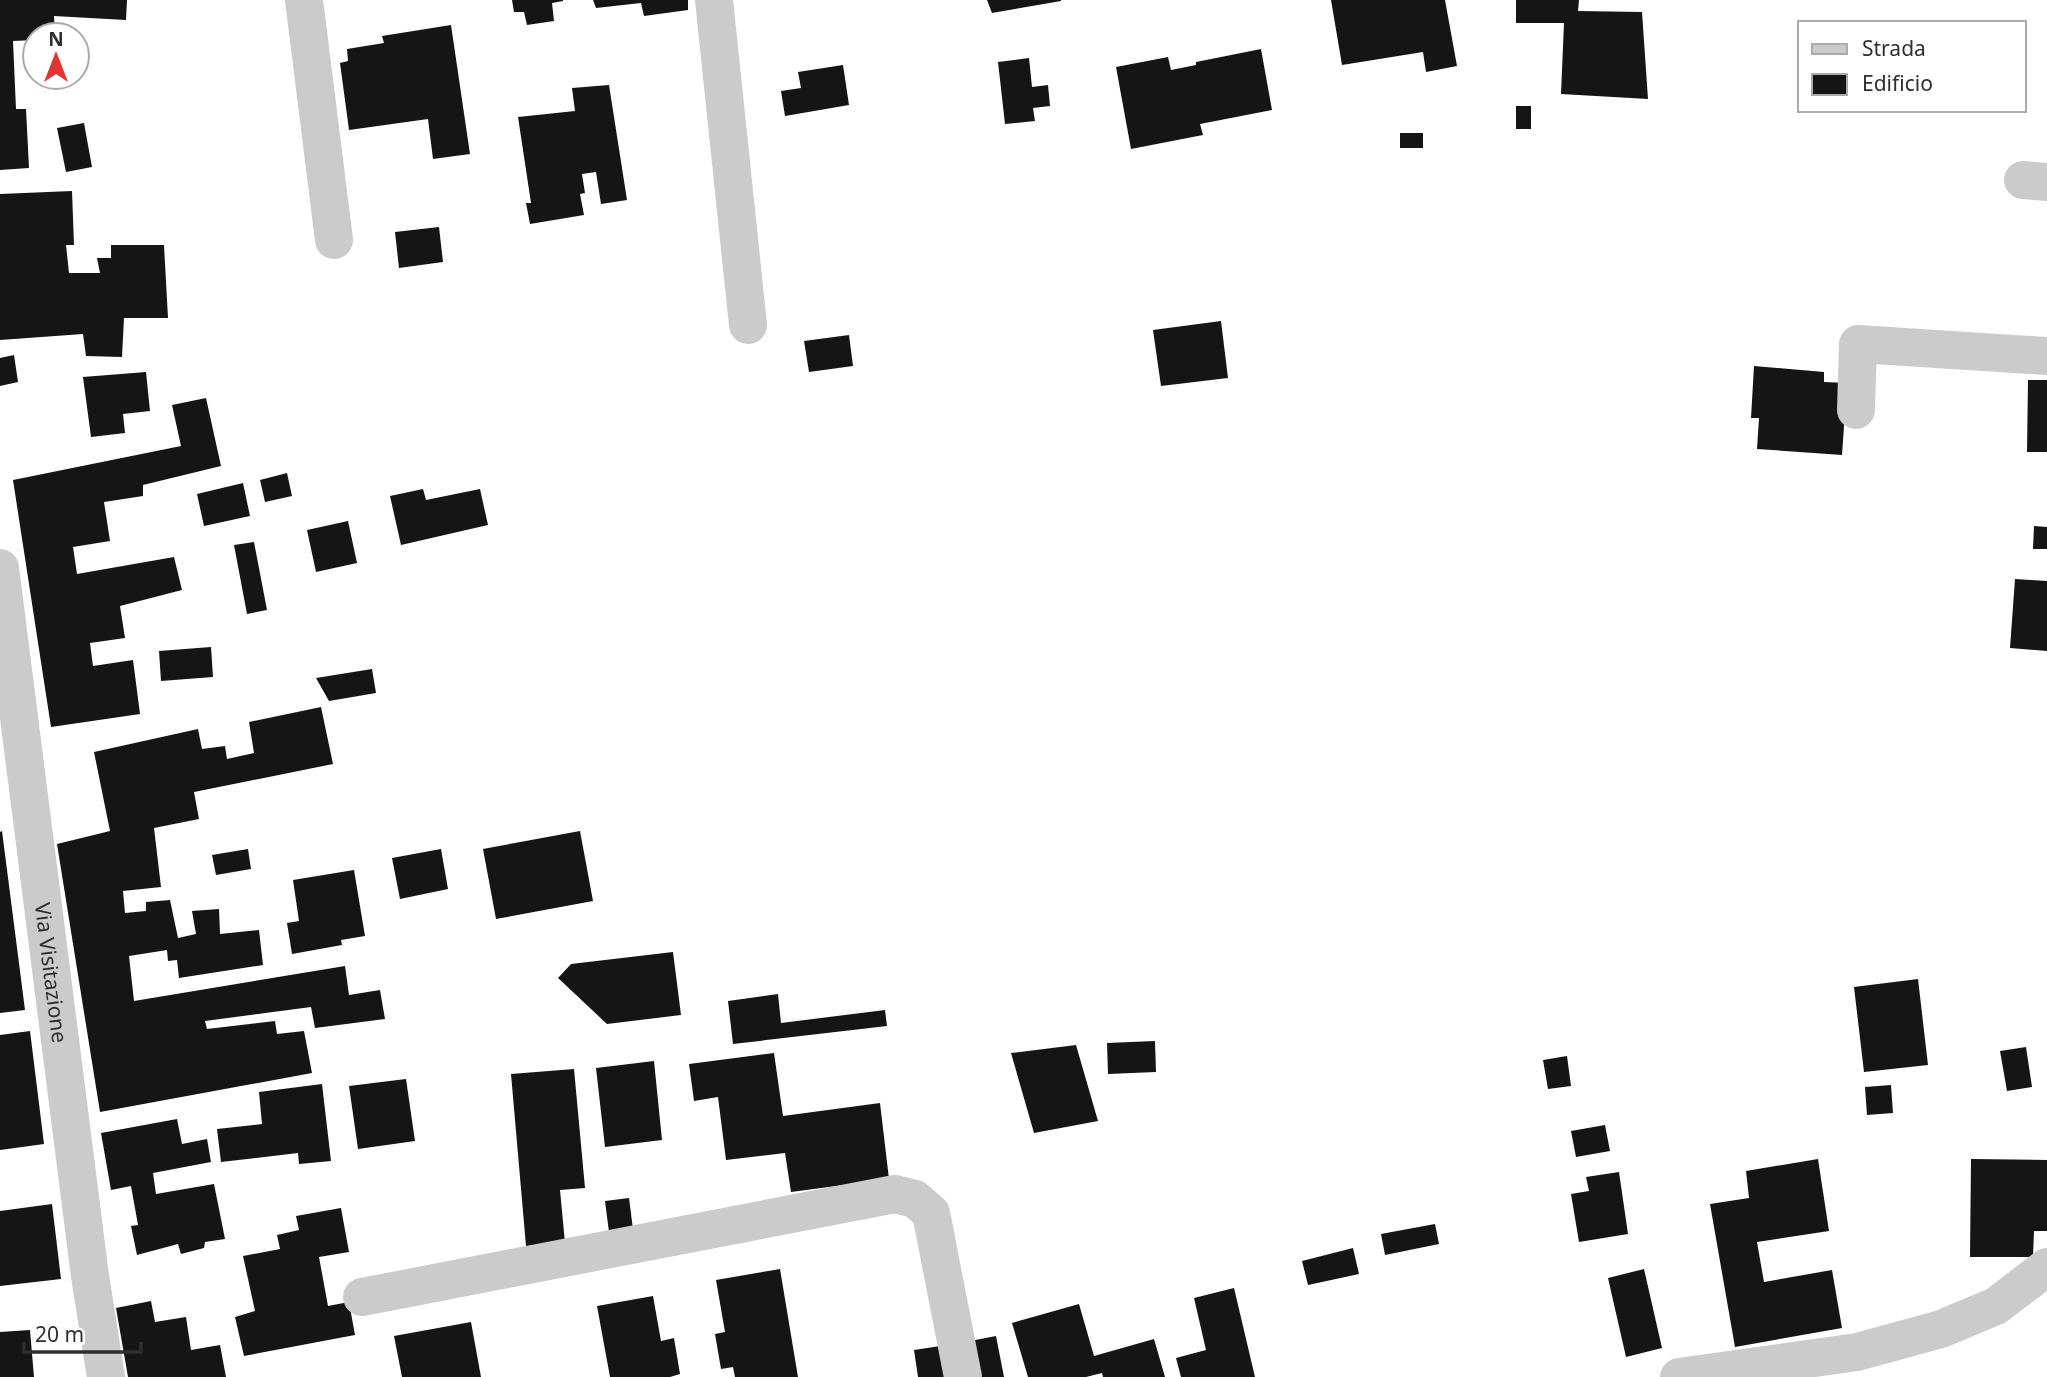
<svg xmlns="http://www.w3.org/2000/svg" width="2047" height="1377" font-family="'Noto Sans',sans-serif">
	<rect width="100%" height="100%" fill="#fff"/>
	<path fill="#151515" d="M0,0H127L126,20L54,16L55,35H35V40L13,41L16,109H26L29,168L0,170Z
		M512,0H563V1L552,3L554,21L527,25L524,12H514Z
		M593,0H688V10L644,16L641,3L596,8Z
		M987,0H1061V1L992,13Z
		M1331,0H1445L1457,66L1426,72L1423,52L1342,65Z
		M1516,0H1579L1578,11L1642,12L1648,99L1561,94L1564,23H1516Z
		M451,25L470,154L433,159L428,119L349,130L340,63L348,61L347,49L384,43L382,36Z
		M1261,49L1272,110L1200,124L1203,135L1131,149L1116,67L1168,57L1171,70L1196,65V62Z
		M1029,58L1032,87L1048,85L1050,106L1033,108L1035,121L1005,124L998,62Z
		M843,65L849,105L785,116L781,91L801,88L798,72Z
		M609,85L627,200L601,204L596,172L582,174L585,193L580,194L584,215L530,224L526,203H531L518,117L575,111L572,88Z
		M1516,106H1531V129H1516Z
		M84,123L92,167L66,172L57,128Z
		M1400,133H1423V148H1400Z
		M72,191L74,245H66L69,273H100L97,258H111V245H164L168,318H124L122,357L86,356L83,334L0,340V194Z
		M439,227L443,262L399,268L395,232Z
		M1221,321L1228,378L1161,386L1153,330Z
		M849,335L853,366L809,372L804,341Z
		M14,355L18,382L0,386V358Z
		M1754,366L1824,372V382L1847,383L1842,455L1757,449L1759,418H1751Z
		M146,372L150,411L123,414L125,433L91,437L83,377Z
		M2028,380H2047V452H2027Z
		M206,398L221,466L143,485V496L104,502L110,541L73,547L77,574L174,557L182,590L120,606L125,638L90,643L93,666L133,660L140,714L51,727L13,480L181,446L172,405Z
		M287,473L292,496L265,502L260,480Z
		M243,483L250,516L204,526L197,494Z
		M423,489L426,500L480,489L488,525L401,545L390,496Z
		M348,521L357,563L316,572L307,530Z
		M2034,526L2047,527V549H2033Z
		M254,542L267,610L247,614L234,545Z
		M2015,579L2047,581V651L2010,648Z
		M211,647L213,677L161,681L159,651Z
		M372,669L376,693L329,701L316,678Z
		M321,707L333,764L194,792L199,819L154,828L161,887L123,891L125,913L146,911V902L170,900L178,938L196,934L192,911L219,909L220,934L259,930L263,965L179,978L177,960L168,961L167,950L129,956L134,1001L345,966L349,995L380,990L385,1019L315,1028L311,1007L205,1021L207,1029L275,1021L277,1034L304,1031L312,1073L100,1112L57,844L110,831L94,752L198,729L202,749L225,746L227,759L254,753L249,722Z
		M2,831L25,1010L0,1013V832Z
		M580,831L593,901L496,919L483,849Z
		M248,849L251,869L216,875L212,855Z
		M441,849L448,889L400,899L392,858Z
		M354,870L365,936L341,940L342,945L292,954L287,923L299,921L293,880Z
		M673,952L681,1015L607,1024L558,978L571,964Z
		M1918,979L1928,1065L1864,1072L1854,987Z
		M778,994L781,1023L885,1010L887,1026L733,1044L728,1001Z
		M30,1031L44,1144L0,1150V1035Z
		M1155,1041L1156,1072L1108,1074L1107,1043Z
		M1076,1045L1098,1121L1034,1133L1011,1053Z
		M2026,1047L2032,1087L2007,1091L2000,1051Z
		M774,1053L783,1116L880,1103L889,1179L791,1192L785,1153L726,1160L718,1097L694,1101L689,1064Z
		M1567,1056L1571,1086L1548,1089L1543,1060Z
		M654,1061L662,1140L605,1147L596,1068Z
		M574,1069L585,1188L560,1190L565,1243L526,1246L511,1074Z
		M406,1079L415,1141L358,1149L349,1086Z
		M322,1084L331,1161L299,1164L298,1153L221,1162L217,1129L262,1124L259,1092Z
		M1891,1085L1893,1113L1867,1115L1865,1087Z
		M177,1119L182,1144L207,1139L211,1162L153,1173L156,1194L214,1184L225,1239L205,1242L204,1248L181,1254L178,1244L137,1255L131,1226L138,1225L131,1186L111,1190L101,1133Z
		M1605,1125L1610,1151L1576,1157L1571,1131Z
		M1818,1159L1829,1231L1757,1242L1764,1282L1832,1270L1842,1328L1735,1347L1710,1204L1749,1198L1746,1171Z
		M1971,1159L2047,1160V1231H2034L2033,1257H1970Z
		M1619,1172L1628,1234L1579,1242L1571,1194L1589,1191L1586,1177Z
		M629,1198L634,1237L610,1240L605,1201Z
		M52,1204L61,1279L0,1286V1211Z
		M341,1208L349,1252L319,1257L328,1306L349,1302L355,1335L244,1356L235,1317L255,1311L243,1256L280,1249L277,1235L299,1230L296,1216Z
		M1435,1224L1439,1244L1385,1255L1381,1234Z
		M1353,1248L1359,1274L1308,1285L1302,1261Z
		M780,1269L798,1377H735L733,1367L721,1369L715,1334L725,1332L716,1280Z
		M1644,1269L1662,1348L1626,1357L1608,1278Z
		M1234,1288L1255,1377H1181L1176,1358L1206,1350L1194,1298Z
		M653,1296L661,1341L674,1338L680,1374L670,1377H610L597,1306Z
		M151,1301L155,1322L186,1317L191,1350L220,1345L226,1377H128L116,1308Z
		M1079,1304L1094,1356L1154,1339L1165,1377H1103L1102,1373L1086,1377H1028L1012,1323Z
		M471,1322L481,1377H402L394,1336Z
		M30,1330L34,1377H0V1332Z
		M996,1336L1004,1377H972L965,1342Z
		M947,1345L952,1377H918L914,1350Z"/>
	<g fill="none" stroke-linecap="round" stroke-linejoin="round">
		<g stroke="#cbcbcb" stroke-width="38">
			<path d="M304,0L334,240"/>
			<path d="M714,0L748,325"/>
			<path d="M2023,180L2047,182"/>
			<path d="M1856,410L1858,344L2047,356"/>
			<path id="s1" d="M0,568L90,1276L106,1377"/>
			<path d="M362,1297L895,1194L915,1199L931,1213L963,1377"/>
			<path d="M1679,1377L1857,1352L1941,1329L1996,1306L2047,1267"/>
		</g>
	</g>
	<g text-anchor="middle" dominant-baseline="central" stroke-width="7" stroke-linejoin="round" paint-order="stroke">
		<g font-size="21" fill="#2e2e2e" stroke="#fff">
			<text stroke="none"><textPath href="#s1" startOffset="408">Via Visitazione</textPath></text>
		</g>
	</g>
	<rect x="1798" y="21" width="228" height="91" fill="#ffffff" stroke="#ababab" stroke-width="2"/>
	<rect x="1812" y="44" width="35" height="10" fill="#cbcbcb" stroke="#ababab" stroke-width="2"/>
	<text x="1862" y="56" font-size="21" fill="#2e2e2e">Strada</text>
	<rect x="1812" y="74" width="35" height="21" fill="#151515" stroke="#ababab" stroke-width="2"/>
	<text x="1862" y="91" font-size="21" fill="#2e2e2e">Edificio</text>
	<g transform="translate(56 56)"><circle r="33" fill="#ffffff" stroke="#ababab" stroke-width="2"/>
	<path d="M0-5L12 26L0 18L-12 26Z" fill="#e33431"/>
	<text y="-10" font-size="19" font-weight="bold" text-anchor="middle" fill="#2e2e2e">N</text>
	</g>
	<path d="M24 1342v10h117v-10" fill="none" stroke="#2e2e2e" stroke-width="3.5"/>
	<text x="35" y="1342" font-size="21" fill="#2e2e2e" stroke="#ffffff" stroke-width="5" paint-order="stroke">20 m</text>
</svg>
